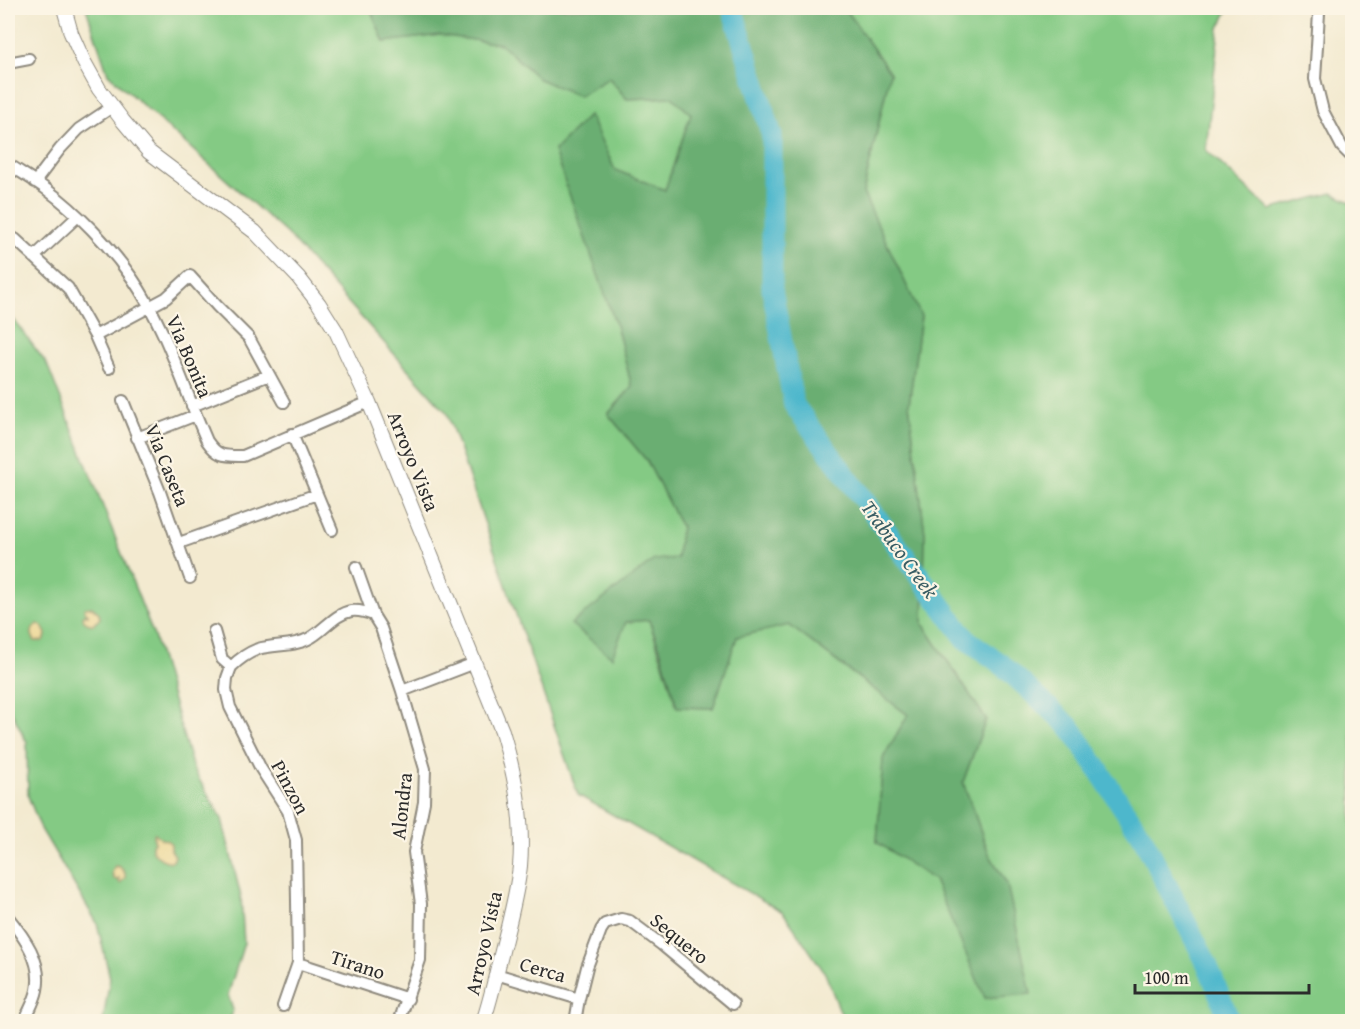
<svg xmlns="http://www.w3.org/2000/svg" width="1360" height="1029" font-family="'Gentium Book Plus',serif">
	<rect width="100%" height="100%" fill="#fcf5e5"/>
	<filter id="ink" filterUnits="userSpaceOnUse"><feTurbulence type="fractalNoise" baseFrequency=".0167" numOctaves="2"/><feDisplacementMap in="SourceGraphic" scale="12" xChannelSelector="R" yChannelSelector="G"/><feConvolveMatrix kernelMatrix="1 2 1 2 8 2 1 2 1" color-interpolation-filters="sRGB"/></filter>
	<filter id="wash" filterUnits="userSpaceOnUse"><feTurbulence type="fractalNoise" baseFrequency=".008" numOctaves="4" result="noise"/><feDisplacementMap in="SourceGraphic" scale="24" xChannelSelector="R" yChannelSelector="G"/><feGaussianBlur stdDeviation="1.35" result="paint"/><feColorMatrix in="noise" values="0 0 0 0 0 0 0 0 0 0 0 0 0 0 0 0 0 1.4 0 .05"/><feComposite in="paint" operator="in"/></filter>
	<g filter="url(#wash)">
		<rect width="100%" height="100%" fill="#f3ead0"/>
		<path fill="#84ca84" stroke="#587a58" stroke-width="1.5" d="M86,8H370L384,42L440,35L501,44L539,79L609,78L627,99L672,97L691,114L665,190L615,170L589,115L555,151L617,328L632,387L608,414L647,461L681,527L677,558L626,622L649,620L677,707L713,708L737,636L789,625L841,665L908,715L883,758L877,842L934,880L986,998L1007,884L989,854L963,782L986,719L923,624L925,534L909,404L921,316L863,193L890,73L845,8H1229L1219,28L1206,150L1270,210L1332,193L1352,203V1021H844L825,973L783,912L578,795L447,413L287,234L108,74Z
			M8,312L47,364L154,636L193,769L222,819L241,897L244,943L228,995L233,1010L230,1021H103L110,978L97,923L41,829L28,796L27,743L8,704Z"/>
		<path fill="#6bae72" stroke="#4b6c4e" stroke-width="1.5" d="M370,8H845L890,73L863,193L921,316L909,404L925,534L923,624L986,719L963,782L989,854L1007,884L1031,994L985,998L934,880L877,842L883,758L908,715L789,625L737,637L713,708L677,707L661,652L649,620L626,622L612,657L571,624L654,560L677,558L681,527L647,461L608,414L632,387L617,328L554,151L589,115L615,170L665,190L691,114L672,97L627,99L609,78L579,96L539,79L501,44L440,35L384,42Z"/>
		<path fill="#eeda9e" stroke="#8c8264" stroke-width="1.5" d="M92,607L99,613L100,618L94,624C88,625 84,622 82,616L84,614L88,615V614L84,610L85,608Z
			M38,624L42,626L46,634L45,639L42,641H35C30,635 31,628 38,624Z
			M155,833L161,839L167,840L171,844V850L175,856L173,861C165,863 157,857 152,850V845L154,842V835Z
			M115,866L120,867L125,873V878L120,883L119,882V878L117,880L114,879C112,874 111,871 115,866Z"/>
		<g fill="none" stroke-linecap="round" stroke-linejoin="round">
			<path stroke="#4eb7cc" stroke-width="21" d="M732,8L772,136V289L794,405L966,639L1000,663L1071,728L1144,840L1207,964L1230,1022"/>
		</g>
	</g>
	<g filter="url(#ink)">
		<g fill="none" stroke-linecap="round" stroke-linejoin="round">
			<g stroke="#8f8a7e" stroke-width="14">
				<path id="minor" d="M1318,8L1319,13L1315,79L1323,111L1342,147L1352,157
					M8,63L29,59
					M8,164C20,172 34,180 46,189C77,212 110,246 132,278C166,327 183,387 207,441C218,457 224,456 243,456L369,402
					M35,182L60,149L79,129L112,107
					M15,239L68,288L95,336L109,368
					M34,257L78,216
					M95,336L166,298L190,276L217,306L249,338L284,402
					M123,401L160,492L190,578
					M192,406L269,375
					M292,434L332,530
					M137,438L196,415
					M179,543L317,494
					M356,567L373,615L381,628L402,691L425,769L424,802L414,852L421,904L420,960L399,1022
					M214,631L222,659L231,667L227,678L226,690L230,707L261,769L288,811L296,840L298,963L283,1006
					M231,667C239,659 248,653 258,649C274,644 293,647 308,639C323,632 334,614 351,611C359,610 366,612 373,615
					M402,691L475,663
					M8,917C24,937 43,962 37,990C35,1001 28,1012 24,1022
					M298,963L408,999
					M496,974L579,999
					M575,1022L579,999L587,967L601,930L605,924L621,919L630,921L662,945L733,1004"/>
			</g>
			<g stroke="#8f8a7e" stroke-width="16">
				<path id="tertiary" d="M64,8L71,33L84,62L99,89L123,121L149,152L255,232L298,277L319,304L336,331L369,402L502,731C515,775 524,819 520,866C517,894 509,923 502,951C496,974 491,999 483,1022"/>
			</g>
			<use href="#minor" stroke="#fff" stroke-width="10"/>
			<use href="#tertiary" stroke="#fff" stroke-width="14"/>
		</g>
	</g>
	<g text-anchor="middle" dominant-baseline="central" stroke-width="4.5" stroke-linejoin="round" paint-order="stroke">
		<g font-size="20" fill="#2b2b2b" stroke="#fcf5e5">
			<text transform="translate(190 356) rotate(67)">Via Bonita</text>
			<text transform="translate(414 461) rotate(68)">Arroyo Vista</text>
			<text transform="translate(168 465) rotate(68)">Via Caseta</text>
			<text transform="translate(291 787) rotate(62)">Pinzon</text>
			<text transform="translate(401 806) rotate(-84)">Alondra</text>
			<text transform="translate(680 938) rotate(39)">Sequero</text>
			<text transform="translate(483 943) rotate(-77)">Arroyo Vista</text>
			<text transform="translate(358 964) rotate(18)">Tirano</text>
			<text transform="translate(543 969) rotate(16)">Cerca</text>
		</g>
		<g font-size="21" font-style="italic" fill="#375c63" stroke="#fcf5e5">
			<text transform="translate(900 549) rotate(54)">Trabuco Creek</text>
		</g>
	</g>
	<rect width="1360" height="1029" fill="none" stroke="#fcf5e5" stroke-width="30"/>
	<path d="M1135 984v9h174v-9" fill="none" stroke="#2b2b2b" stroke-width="3"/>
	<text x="1144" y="984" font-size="18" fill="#2b2b2b" stroke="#fcf5e5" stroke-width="4.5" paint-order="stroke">100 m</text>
</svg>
